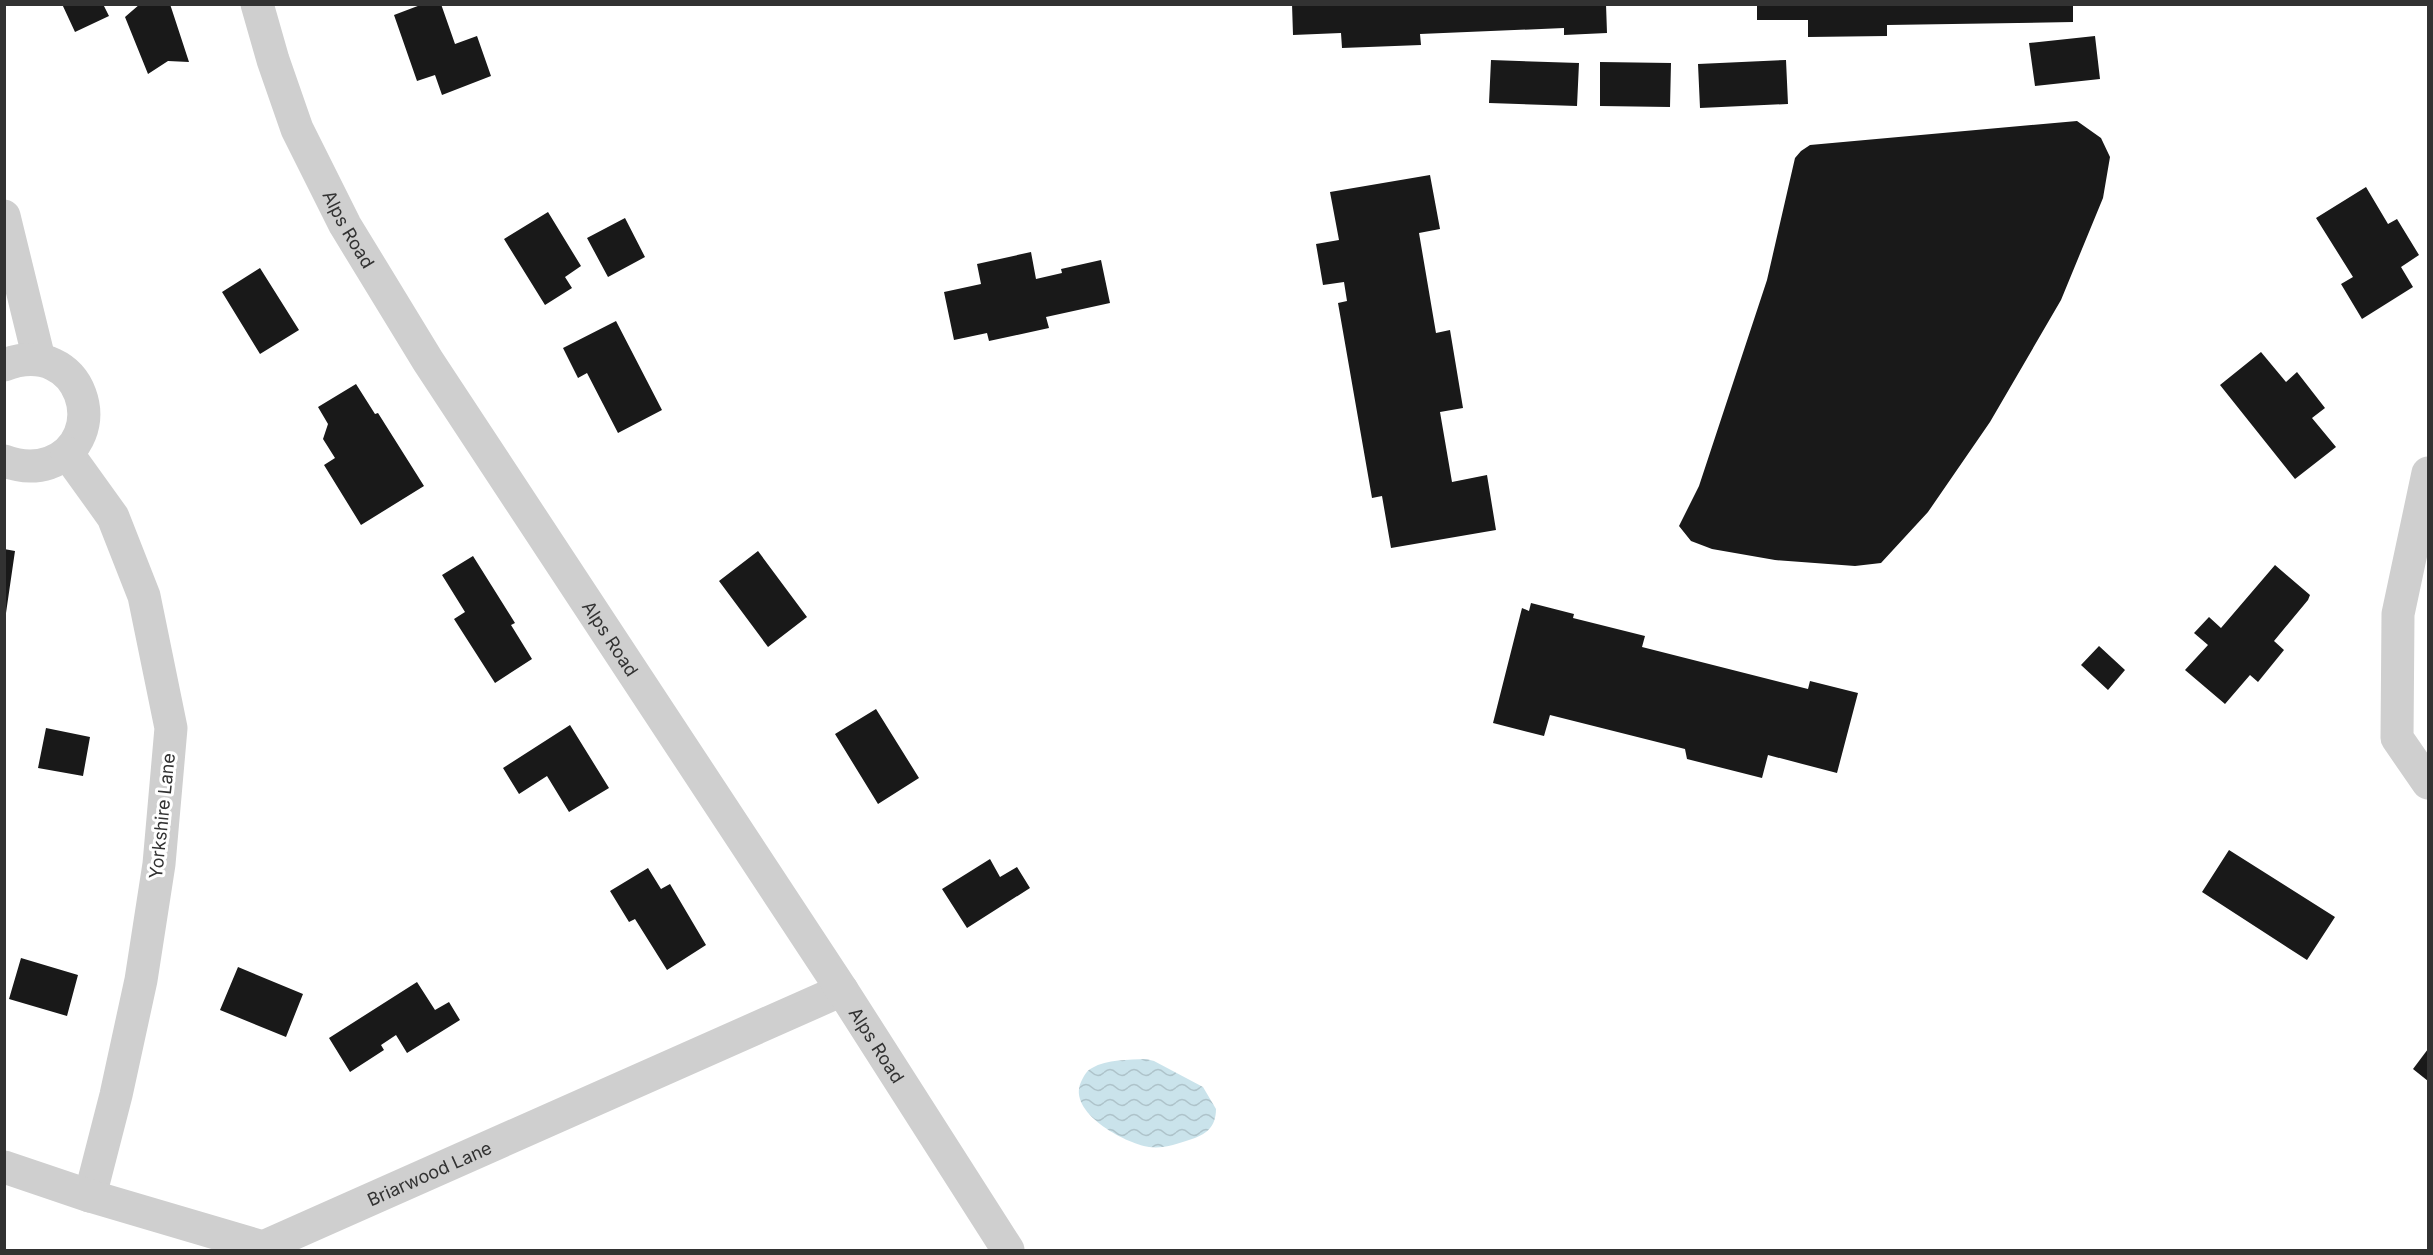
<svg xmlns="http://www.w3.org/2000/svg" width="2433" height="1255" font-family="Inter,sans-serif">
	<defs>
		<pattern id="water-waves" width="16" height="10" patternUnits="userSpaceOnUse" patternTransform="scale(1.5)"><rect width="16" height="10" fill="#cae3eb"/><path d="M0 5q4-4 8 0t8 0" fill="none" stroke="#aec3ca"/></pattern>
	</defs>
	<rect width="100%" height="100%" fill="#fff"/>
	<path fill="url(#water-waves)" d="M1146,1059L1154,1061L1203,1087L1216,1109C1216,1127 1206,1135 1189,1140C1177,1144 1163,1149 1149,1147C1124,1143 1067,1112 1081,1082C1084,1076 1086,1071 1092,1068C1107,1059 1129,1060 1146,1059Z"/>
	<path fill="#191919" d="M62,4H103L109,16L75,32Z
		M140,4H170L189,62L168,61L148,74L125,17Z
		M423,4H441L455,44L477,36L491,76L442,95L435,75L417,81L394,15Z
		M1292,4H1606L1607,33L1564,35V28L1420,34L1421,45L1342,48L1341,33L1293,35Z
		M1757,5H2073V22L1887,25V36L1808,37V20H1757Z
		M2095,36L2100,79L2035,86L2029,43Z
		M1491,60L1579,63L1577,106L1489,103Z
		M1786,60L1788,104L1700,108L1698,64Z
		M1600,62L1671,63L1670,107L1600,106Z
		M2077,121L2101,138L2110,157L2103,198L2061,300L1990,422L1928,512L1881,563L1855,566L1775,560L1712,549L1691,541L1679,526L1699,486L1767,280L1795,158L1801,151L1810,145Z
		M1430,175L1440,229L1419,233L1436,333L1450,330L1463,408L1440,412L1452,482L1487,475L1496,530L1391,548L1382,496L1372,498L1338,303L1347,301L1344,282L1323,285L1316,244L1339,240L1330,192Z
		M2366,187L2388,224L2397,219L2419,255L2401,267L2413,287L2362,319L2341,284L2353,277L2316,218Z
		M548,212L581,266L565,277L572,288L545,305L504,239Z
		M625,218L645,257L608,277L587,238Z
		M1031,252L1036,279L1062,273L1061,269L1101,260L1110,303L1046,317L1049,328L989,341L987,333L954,340L944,292L981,284L977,264Z
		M260,268L299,330L260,354L222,292Z
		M616,321L662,410L618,433L587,373L578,378L563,348Z
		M2261,352L2286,382L2297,372L2325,408L2312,418L2336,447L2295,479L2220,385Z
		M356,384L375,414L378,413L424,486L361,525L324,465L335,458L323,439L328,424L318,407Z
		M4,549L15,551L6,613H4Z
		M758,551L807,617L768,647L719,581Z
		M473,556L515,623L511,625L532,659L495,683L454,619L465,612L442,575Z
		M2275,565L2310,595L2308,600L2274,641L2284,650L2258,682L2250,675L2225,704L2185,670L2208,645L2194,633L2209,617L2221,628Z
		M1531,603L1574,614L1573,618L1645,636L1642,647L1808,689L1810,681L1858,693L1837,773L1768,755L1762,778L1687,759L1685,749L1550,715L1544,736L1493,723L1522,608L1529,611Z
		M2099,646L2125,670L2108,690L2081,665Z
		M876,709L919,778L878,804L835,734Z
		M570,725L609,788L569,812L547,776L519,794L503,768Z
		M46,728L90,737L83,776L38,768Z
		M2229,850L2335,917L2307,960L2202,892Z
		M990,859L1000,877L1017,867L1030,888L967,928L942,889Z
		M648,868L661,889L670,884L706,945L667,970L635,919L629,922L610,891Z
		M21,958L78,975L67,1016L9,999Z
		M238,967L303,994L286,1037L220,1010Z
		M417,982L435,1010L449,1002L460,1020L407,1053L396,1035L381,1045L384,1050L350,1072L329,1038Z
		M2428,1049V1081L2413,1069Z"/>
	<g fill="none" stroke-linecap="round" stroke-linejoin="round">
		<g stroke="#cfcfcf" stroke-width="33">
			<path d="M4,216L39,359"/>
			<path d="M4,365C83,335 113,440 49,463C34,468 20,467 4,461"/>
			<path d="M67,453L113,517L144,596L171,728L159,864L141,980L116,1095L90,1196"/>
			<path d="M2428,473L2398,614L2397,738L2428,783"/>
			<path id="s1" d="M4,1167L90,1196L263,1247L842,990"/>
		</g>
		<path stroke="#cfcfcf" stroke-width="33" id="s2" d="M257,4L273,60L297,129L345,225L428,361L842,990L1008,1250"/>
	</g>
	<g text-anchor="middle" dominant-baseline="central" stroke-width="6" stroke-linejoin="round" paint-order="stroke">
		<g font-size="18" fill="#323232" stroke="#fff">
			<text stroke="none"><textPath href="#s2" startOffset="244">Alps Road</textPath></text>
			<text stroke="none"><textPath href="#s2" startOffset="730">Alps Road</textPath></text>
			<text transform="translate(162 816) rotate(-84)">Yorkshire Lane</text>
			<text stroke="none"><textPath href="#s2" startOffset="1216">Alps Road</textPath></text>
			<text stroke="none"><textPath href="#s1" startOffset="453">Briarwood Lane</textPath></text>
		</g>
	</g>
	<rect width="2433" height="1255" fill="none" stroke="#323232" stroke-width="12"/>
</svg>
